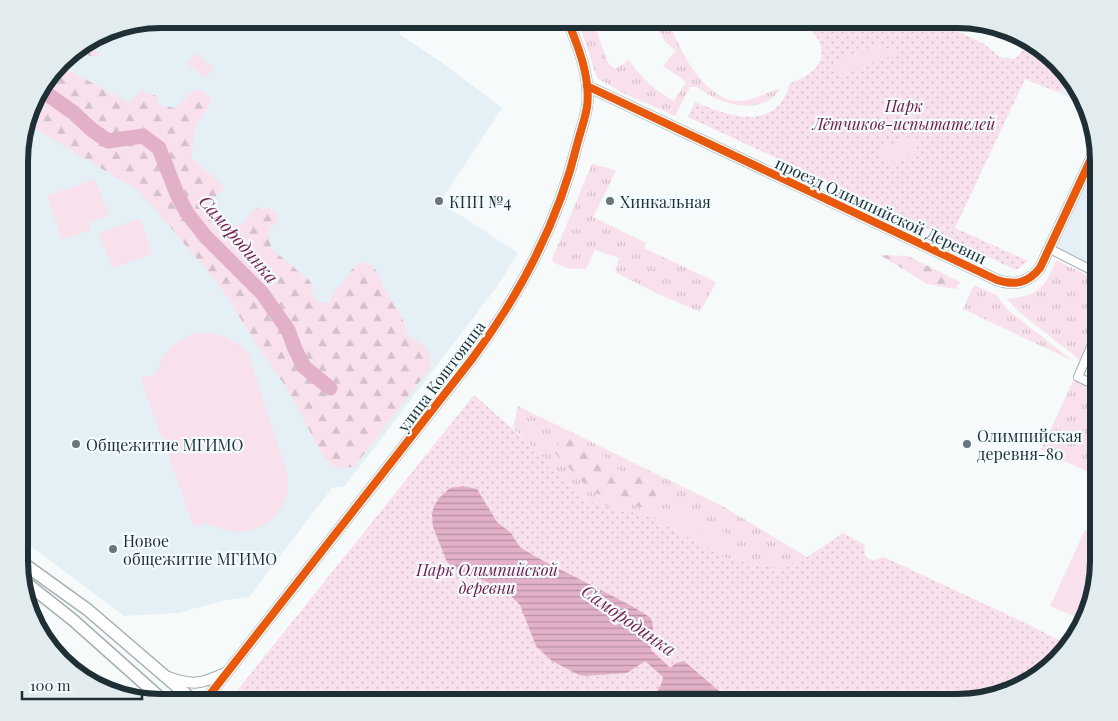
<svg xmlns="http://www.w3.org/2000/svg" width="1118" height="721" font-family="'Playfair Display',serif">
	<defs>
		<pattern id="grass-tufts" width="24" height="20" patternUnits="userSpaceOnUse" patternTransform="scale(1.25)"><rect width="24" height="20" fill="#f8e1ec"/><path d="M3 7l-1-3M5 7V3M7 7l1-3M15 17l-1-3M17 17v-4M19 17l1-3" fill="none" stroke="#d4c1cb"/></pattern>
		<pattern id="forest-firs" width="22" height="20" patternUnits="userSpaceOnUse" patternTransform="scale(1.25)"><rect width="22" height="20" fill="#f8e1ec"/><path d="M5 1l3.5 6h-7zM16 11l3.5 6h-7z" fill="#d4c1cb"/></pattern>
		<pattern id="park-dots" width="8" height="8" patternUnits="userSpaceOnUse" patternTransform="scale(1.25)"><rect width="8" height="8" fill="#f8e1ec"/><path d="M2 2h.1M6 6h.1" fill="none" stroke="#d4c1cb" stroke-width="1.8" stroke-linecap="round"/></pattern>
		<pattern id="water-rules" width="6" height="5" patternUnits="userSpaceOnUse" patternTransform="scale(1.25)"><rect width="6" height="5" fill="#e3b0c9"/><path d="M0 2.5h6" fill="none" stroke="#b790a4"/></pattern>
	</defs>
	<rect width="100%" height="100%" fill="#f6fafb"/>
	<path fill="#e4f0f5" d="M161,19H409L399,34L438,60L502,108L440,202L518,253L496,288L345,486L332,488L249,597L226,600L178,613L124,616L20,538V142L34,98L67,54L107,29Z
		M1068,76L1080,90L1085,104L1060,93Z
		M1099,156V270L1056,249Z
		M35,624L79,662L106,686L82,678L38,632Z"/>
	<path fill="url(#grass-tufts)" d="M581,19H592L608,63L615,69L629,60C640,76 656,92 674,101L686,82L663,66L676,50L666,43L651,19H669C676,46 704,99 737,101C751,102 768,92 781,88C761,118 721,105 697,87H690L675,116L623,93L597,78L578,20Z
		M592,164L608,168L616,171L593,217L646,243L644,248L716,282L700,312L656,293L615,272L619,258L595,250L586,269H571L554,263L552,259Z
		M1056,260L1099,281V321L1081,361L1018,311L1007,299C1037,296 1045,289 1056,260Z
		M974,285L996,295L1009,311L1073,361L963,309Z
		M1074,379L1099,391V477L1041,450Z
		M518,406L724,507L807,557L777,569L726,558L649,516L589,502L513,428Z"/>
	<path fill="url(#forest-firs)" d="M90,40L99,56H90L76,49Z
		M75,49L66,69L130,103L141,90L157,96L159,105L175,108L195,90L203,91L212,100L195,128L191,158L225,187L212,200L215,208L233,226L242,224L253,210L260,207L277,211L278,220L267,233L272,249L310,281L314,298L320,303L329,302C333,293 336,290 342,283C351,273 357,253 374,268C380,275 382,284 386,292C391,300 397,307 401,315C404,322 406,330 409,337C423,344 434,350 430,368L354,467L337,468L324,458L288,390L258,346L218,283L139,191L26,123L34,98L67,54Z
		M880,255L908,256L960,282L956,289L927,284Z
		M563,430L600,453L620,471L660,483L651,510L592,492L555,453Z"/>
	<path fill="url(#park-dots)" d="M749,19H779L753,30Z
		M801,19H933L984,44L1000,57L1015,59L1026,47L1029,41L1036,43L1041,47L1037,56L1056,63L1068,76L1060,93L1025,79L955,228L1028,261L1016,270L688,117L695,102C730,117 777,133 790,83C808,77 829,64 819,41C815,33 806,26 801,19Z
		M474,395L533,447L589,502L649,516L726,558L777,569L807,557L843,533L865,545L864,553L868,559L874,560L883,557L888,559L1021,621L1069,645L1028,683L966,702H228Z"/>
	<path fill="#f8e1ec" d="M879,45L893,51L895,55L838,75L833,62Z
		M195,53L214,67L206,78L187,64Z
		M913,136L919,154L886,166L880,148Z
		M95,179L109,215L89,223L91,230L62,240L47,196Z
		M140,218L152,254L112,268L99,233Z
		M194,333C220,333 228,335 248,353L288,475C288,481 289,488 287,494C279,523 252,537 224,530C218,528 212,525 206,523L194,527L140,377L155,375C166,349 169,346 194,333Z
		M674,505L706,522L696,539L666,523Z
		M711,526L736,538L727,555L702,543Z
		M1085,530L1099,537V569L1082,620L1050,606Z"/>
	<path fill="url(#water-rules)" d="M463,486L477,489L497,522L511,533L520,547L536,557L632,606L651,618L653,627L651,650C657,656 664,661 670,668L676,663L684,661L732,702H659L657,700C655,689 663,686 663,677L645,661L627,673L586,676L579,675L552,661L536,646L520,605L507,592L476,577L455,569L447,562L433,527L432,514L434,506L439,498L450,488Z"/>
	<g fill="none" stroke-linecap="round" stroke-linejoin="round">
		<path stroke="#e3b0c9" stroke-width="15" d="M40,89L74,113L91,129L108,141L143,136L159,148L177,194L187,213L205,236L262,293L288,330L295,349L304,367L330,388"/>
		<g stroke="#a6afb2" stroke-width="10">
			<path id="minor" d="M1050,249L1099,274
				M1099,328L1078,377L1099,387"/>
		</g>
		<g stroke="#a6afb2" stroke-width="12">
			<path id="tertiary" d="M587,86L997,280C1015,286 1028,283 1040,268L1097,146
				M168,677C193,686 201,684 225,673
				M204,702L472,359C521,293 559,221 578,141C581,130 585,119 587,107C591,78 578,46 567,19"/>
		</g>
		<g stroke="#a6afb2" stroke-width="14">
			<path id="secondary" d="M20,561L88,610L195,702
				M20,578L73,620L165,702"/>
		</g>
		<use href="#minor" stroke="#fefefe" stroke-width="8"/>
		<use href="#tertiary" stroke="#fefefe" stroke-width="10"/>
		<use href="#secondary" stroke="#fefefe" stroke-width="11"/>
		<g stroke="#f3fbfe" stroke-width="11">
			<path id="cycleway" d="M587,86L997,280C1015,286 1028,283 1040,268L1097,146
				M204,702L472,359C521,293 559,221 578,141C581,130 585,119 587,107C591,78 578,46 567,19"/>
		</g>
		<use href="#cycleway" stroke="#e8590c" stroke-width="8"/>
	</g>
	<g fill="#6a767b" stroke="#f3fbfe" stroke-width="2">
		<circle cx="439" cy="201" r="5"/>
		<circle cx="610" cy="201" r="5"/>
		<circle cx="76" cy="444" r="5"/>
		<circle cx="967" cy="444" r="5"/>
		<circle cx="113" cy="549" r="5"/>
	</g>
	<g text-anchor="middle" dominant-baseline="central" stroke-width="4.5" stroke-linejoin="round" paint-order="stroke">
		<g font-size="16" font-style="italic" fill="#6e1749" stroke="#f3fbfe">
			<text x="904" y="105">Парк<tspan x="904" dy="18">Лётчиков-испытателей</tspan></text>
			<text x="487" y="569">Парк Олимпийской<tspan x="487" dy="18">деревни</tspan></text>
		</g>
		<g font-size="16" fill="#1f2f36" stroke="#f3fbfe" text-anchor="start">
			<text x="449" y="201">КПП №4</text>
			<text x="620" y="201">Хинкальная</text>
			<text x="977" y="435">Олимпийская<tspan x="977" dy="18">деревня-80</tspan></text>
			<text x="86" y="444">Общежитие МГИМО</text>
			<text x="123" y="540">Новое<tspan x="123" dy="18">общежитие МГИМО</tspan></text>
		</g>
		<g font-size="16" fill="#1f2f36" stroke="#f3fbfe">
			<text transform="translate(881 210) rotate(25)">проезд Олимпийской Деревни</text>
			<text transform="translate(441 376) rotate(-53)">улица Коштоянца</text>
		</g>
		<g font-size="18" font-style="italic" fill="#7a2354" stroke="#f3fbfe">
			<text transform="translate(239 239) rotate(49)">Самородинка</text>
			<text transform="translate(629 620) rotate(35)">Самородинка</text>
		</g>
	</g>
	<path d="M0 0H1118V721H0ZM161 28H957A133 133 0 0 1 1090 161V561A133 133 0 0 1 957 694H161A133 133 0 0 1 28 561V161A133 133 0 0 1 161 28Z" fill="#e2ebee" fill-rule="evenodd"/>
	<path fill="none" stroke="#1f2f36" stroke-width="6" d="M161 28H957A133 133 0 0 1 1090 161V561A133 133 0 0 1 957 694H161A133 133 0 0 1 28 561V161A133 133 0 0 1 161 28Z"/>
	<path d="M22 691v8h120v-8" fill="none" stroke="#1f2f36" stroke-width="2.5"/>
	<text x="30" y="691" font-size="15" fill="#1f2f36" stroke="#f3fbfe" stroke-width="4" paint-order="stroke">100 m</text>
</svg>
